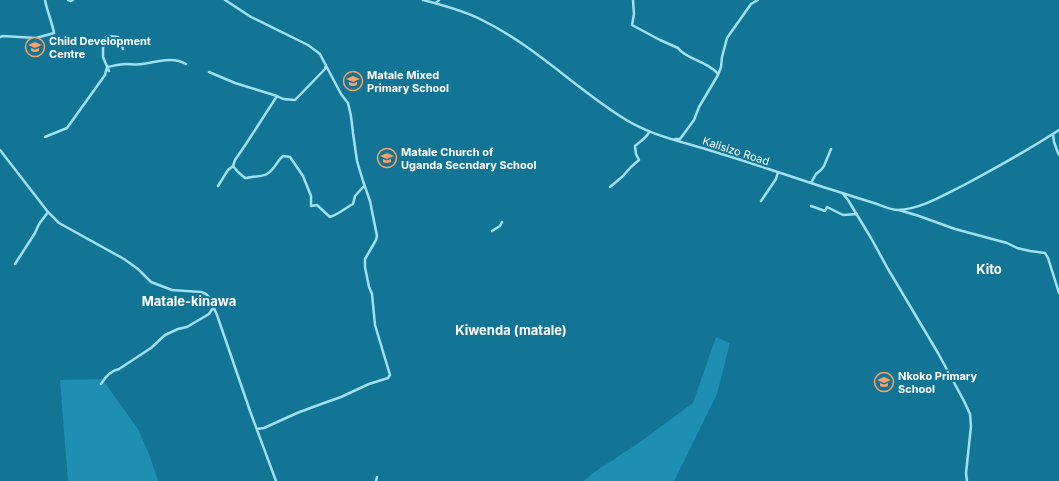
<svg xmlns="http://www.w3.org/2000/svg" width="1059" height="481" font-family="Inter,sans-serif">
	<rect width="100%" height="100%" fill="#127596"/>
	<path fill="#1e8fb2" d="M716,337L730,343L717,394L674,481H584L593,473L643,440L693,403Z
		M102,379L138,429L149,454L158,481H68L60,380Z"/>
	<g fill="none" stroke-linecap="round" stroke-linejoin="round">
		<path stroke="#a1e0f3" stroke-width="2.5" d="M68,0L71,1L73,0
			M225,0L251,17L308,45L320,54L322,58L341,94L348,103L351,116L353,133L357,161L363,181L370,201L377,236L376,240L365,259V267L369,287L372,294L375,325L390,375L388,378L369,384L341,397L324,403L297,413L264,428L257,429
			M423,0C442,5 462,10 480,19C532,44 572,85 620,116C648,135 680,141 712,151C749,162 786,175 823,187C840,192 857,198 874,203C881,205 890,210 898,210C921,209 944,195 964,185C996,168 1028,150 1059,130
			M633,0L634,14L632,25L660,40L678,48C684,57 702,61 711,68C714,69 716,72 718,74
			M436,3L439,0
			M0,37L3,36L36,38L54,33C52,22 47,11 45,0
			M109,71L103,57V48L106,37L108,36L118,37C122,40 121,44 123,49
			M209,72L235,83L277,96L283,99L295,100L325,69L326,65
			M1053,134L1054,142L1058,153L1059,155
			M45,137L67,128L105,75L107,67C113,66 120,64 126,64C131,64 137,65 142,64C156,62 173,56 186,64
			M675,139H680L694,120L699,107L718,75L721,67L722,57L727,38L751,4L758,0
			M0,150L48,212L59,223L124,259L138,269L151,282L172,290L201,292L206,294L209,297L217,315L250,411L276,481
			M233,166L235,160L246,144L277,96
			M811,183L816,174L821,170L824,166L831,149
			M218,186L228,170L233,166L238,172L245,178H247C253,176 262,177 267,174C275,169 277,161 283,156L290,157L303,176L311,196V206L317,205L330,217C339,214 345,208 353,204L355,196L364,186
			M610,187L622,177L631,167L639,160L636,154L635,146C640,141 647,138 649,132
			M843,194L848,200L871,238L888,269L938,353L964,401L970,414L971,426L966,473L967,481
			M761,201L776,179L778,172
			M811,206L825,211L827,207L843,215L857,214
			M899,210L919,216L955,229L1007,243L1017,248L1030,251L1045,253L1048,258L1059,293
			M492,231L500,226L502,222
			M15,264L35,233L39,224L48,212
			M101,384C105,377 110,371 119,369L151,348L165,335L178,329L187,327L209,314L213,308V305
			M376,481L377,477"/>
	</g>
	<defs>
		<g id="school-ring" transform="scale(1)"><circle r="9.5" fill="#127596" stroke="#ffa063" stroke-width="1.5"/><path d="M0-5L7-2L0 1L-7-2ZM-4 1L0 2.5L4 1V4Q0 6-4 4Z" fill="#ffa063"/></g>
	</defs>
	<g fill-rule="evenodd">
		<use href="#school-ring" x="35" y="47"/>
		<use href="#school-ring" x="353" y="81"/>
		<use href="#school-ring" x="387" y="158"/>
		<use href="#school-ring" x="884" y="382"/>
	</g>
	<g text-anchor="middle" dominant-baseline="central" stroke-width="4" stroke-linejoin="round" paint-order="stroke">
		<g font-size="11" font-weight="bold" fill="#fff" stroke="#127596" text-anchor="start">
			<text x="49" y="41">Child Development<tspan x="49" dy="13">Centre</tspan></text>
			<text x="367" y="75">Matale Mixed<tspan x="367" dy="13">Primary School</tspan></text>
			<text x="401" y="152">Matale Church of<tspan x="401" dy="13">Uganda Secndary School</tspan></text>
			<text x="898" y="376">Nkoko Primary<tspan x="898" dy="13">School</tspan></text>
		</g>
		<g font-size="11" fill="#fff" stroke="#127596">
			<text transform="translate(736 151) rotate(18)">Kalisizo Road</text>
		</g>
		<g font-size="13" font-weight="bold" fill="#fff" stroke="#127596">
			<text x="989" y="269">Kito</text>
			<text x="189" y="301">Matale-kinawa</text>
			<text x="511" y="330">Kiwenda (matale)</text>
		</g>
	</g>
</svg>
